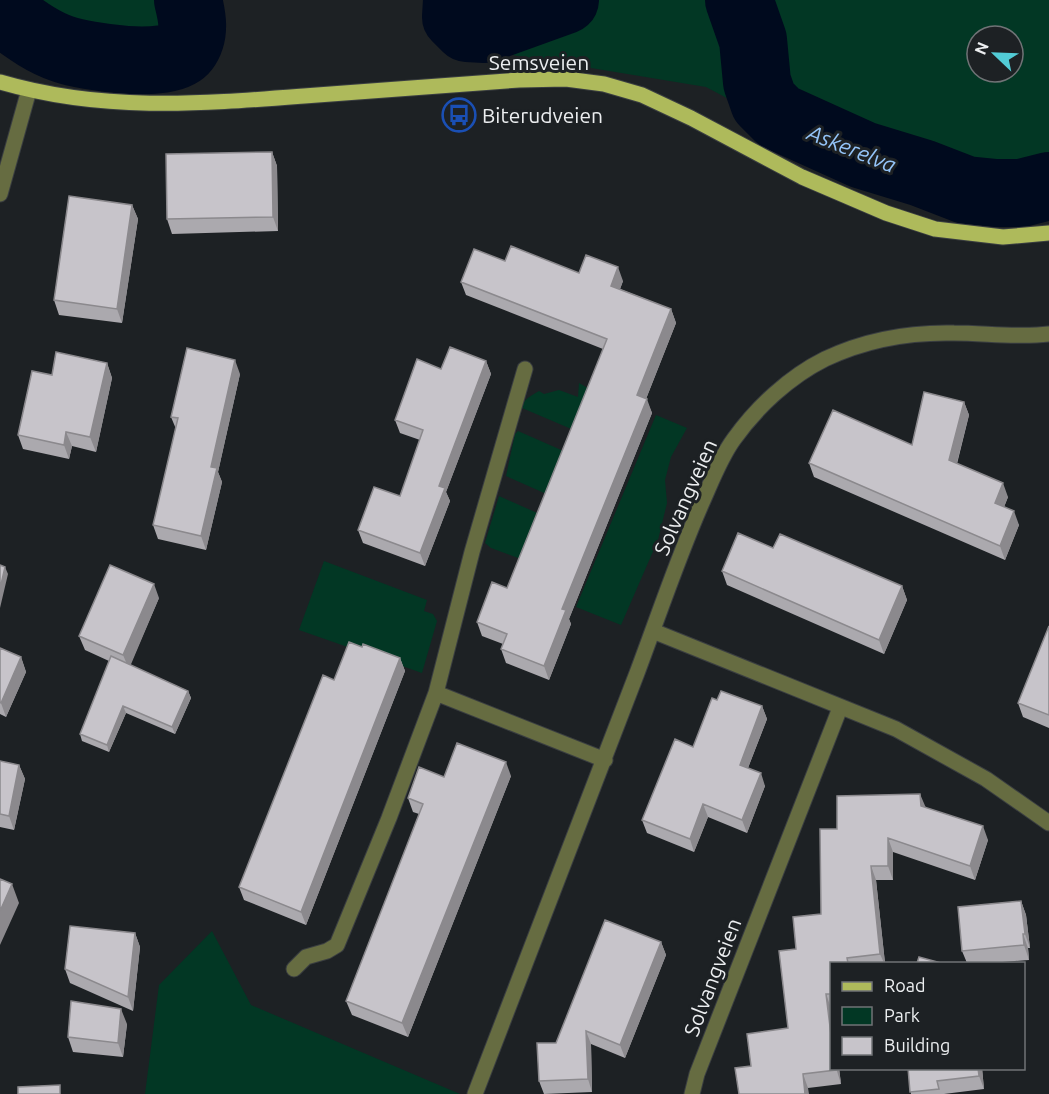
<svg xmlns="http://www.w3.org/2000/svg" width="1049" height="1094" font-family="Ubuntu,sans-serif">
	<rect width="100%" height="100%" fill="#1d2124"/>
	<path fill="#023724" fill-rule="evenodd" d="M0,0H188C194,21 194,31 184,51L35,48L0,36Z
		M457,0H1049V197L998,204L866,172L706,87L470,48L456,17ZM977,36H1013V72H977Z
		M579,383L593,391L576,431L522,408C523,399 531,396 539,391L544,394L559,390L578,397Z
		M656,415L687,428L671,457L665,480L667,503L658,540L621,625L576,607Z
		M518,431L568,453L551,496L506,476L515,434Z
		M499,496L544,516L526,561L491,548L485,543Z
		M324,561L427,600L424,611L433,614L437,621L422,673L299,630Z
		M212,931L251,1005L460,1094H145L159,985Z"/>
	<g fill="none" stroke-linecap="round" stroke-linejoin="round">
		<path stroke="#000a1e" stroke-width="68" d="M457,0L456,17L467,28L485,29L565,0
			M739,0L753,40L757,82L764,102L779,117L863,155L922,173L966,190L996,193H1021L1049,186
			M0,11C20,25 39,41 63,49C86,57 169,70 185,49C196,34 192,16 188,0"/>
		<g stroke="#3a3e41" stroke-width="17">
			<path id="minor" d="M0,194L29,90
				M653,631L896,729L986,779L1049,823
				M436,693L605,760
				M294,969L306,957L327,951L337,945L389,818L436,693L472,552L525,369
				M475,1094C529,954 584,814 637,673C658,617 677,560 701,505C711,483 720,458 734,439C757,407 789,377 825,359C865,340 909,332 954,333C985,333 1018,338 1049,334
				M692,1094L697,1074L840,708"/>
		</g>
		<g stroke="#3a3e41" stroke-width="17">
			<path id="major" d="M0,82C102,112 200,104 304,96C376,91 447,85 519,80L566,79L604,84L642,95L691,118L802,177L886,213L935,229L1003,237L1049,233"/>
		</g>
		<use href="#minor" stroke="#666c41" stroke-width="15"/>
		<use href="#major" stroke="#aeba5b" stroke-width="15"/>
	</g>
	<path fill="#aba9ae" d="M272,152L277,166L278,231L172,234L167,219Z
		M132,205L138,219L122,323L59,315L54,300Z
		M505,261L623,281L620,289L671,309L676,323L646,399L652,413L569,619L571,624L549,680L506,663L501,649L503,644L482,636L477,622L507,588L603,349L466,295L461,282Z
		M486,361L491,374L446,492L450,501L425,566L363,543L358,530L400,496L420,440L400,433L395,420L441,369Z
		M107,363L112,378L96,452L72,446L69,459L23,449L18,435L52,375Z
		M240,374L218,472L222,482L206,550L158,539L153,525L176,429L171,417Z
		M964,402L969,415L957,464L1008,497L1004,507L1019,525L1005,560L814,477L809,463L912,445Z
		M773,548L902,586L907,600L884,654L727,585L722,571Z
		M159,598L130,665L188,691L191,698L175,734L126,713L109,752L82,741L80,734L109,661L85,650L79,636Z
		M1049,626V728L1023,717L1018,703Z
		M362,647L400,658L405,671L306,925L244,900L239,887L334,680Z
		M0,648L21,657L26,672L6,717L0,714Z
		M717,700L762,706L767,719L748,768L765,786L747,833L708,817L694,852L647,833L642,820L693,747Z
		M0,761L19,765L25,779L14,830L0,827Z
		M511,776L408,1037L352,1015L346,1001L419,814L413,812L408,798L444,777Z
		M925,807L988,840L975,880L893,852V880H876L885,963H831V1068H839L841,1084L808,1088L751,1066L788,1028L796,949L821,914L837,829Z
		M1021,901L1026,915L1030,948H1028L1029,960L990,963H967L962,951Z
		M135,933L140,947L133,1011L70,983L65,969Z
		M661,942L666,955L625,1058L591,1044L592,1092L544,1094L539,1081L556,1043Z
		M127,1024L123,1057L73,1052L68,1037Z
		M908,1068H982L984,1089L944,1094H911Z"/>
	<path fill="#8b898d" d="M272,152L277,166L278,231L273,217Z
		M132,205L138,219L122,323L117,309Z
		M618,267L623,281L616,300L611,286Z
		M671,309L676,323L642,409L637,395Z
		M235,360L240,374L218,472L222,482L206,550L201,536L211,467Z
		M486,361L491,374L446,492L450,501L425,566L420,553L439,486Z
		M107,363L112,378L96,452L90,437Z
		M647,399L652,413L569,619L571,624L549,680L544,666L562,609Z
		M964,402L969,415L954,474L949,460Z
		M66,432L72,446L69,459L64,445Z
		M1003,483L1008,497L1000,517L995,503Z
		M1014,511L1019,525L1005,560L1000,546Z
		M5,567L8,574L0,608V589Z
		M154,584L159,598L129,669L123,655Z
		M902,586L907,600L884,654L879,640Z
		M21,657L26,672L6,717L1,703Z
		M400,658L405,671L306,925L301,912Z
		M188,691L191,698L175,734L172,727Z
		M123,706L126,713L109,752L107,745Z
		M762,706L767,719L744,778L740,765Z
		M506,762L511,776L408,1037L402,1023Z
		M19,765L25,779L14,830L9,816Z
		M761,773L765,786L747,833L742,820Z
		M920,794L926,808L921,806Z
		M703,804L708,817L694,852L690,839Z
		M983,826L988,840L975,880L970,866Z
		M888,838L893,852V880L888,866Z
		M871,866L876,880L885,963H884L880,954Z
		M12,884L19,903L0,945V911Z
		M1021,901L1026,915L1030,948L1025,934Z
		M135,933L140,947L133,1011L128,997Z
		M1023,934L1028,948L1029,960L1024,945Z
		M661,942L666,955L625,1058L620,1045Z
		M826,994L831,1008V1035Z
		M121,1009L127,1024L123,1057L118,1043Z
		M586,1031L591,1044L592,1092L588,1079Z
		M836,1068H839L841,1084Z
		M978,1068H982L984,1089L979,1076Z
		M803,1074L808,1088L809,1094H805Z"/>
	<path fill="#c7c4ca" stroke="#8b898d" stroke-width="1.5" d="M272,152L273,217L167,219L166,154Z
		M69,196L132,205L117,309L54,300Z
		M511,246L579,273L586,255L618,267L611,286L671,309L637,395L647,399L562,609L566,610L544,666L501,649L507,634L477,622L492,582L507,588L607,339L461,282L474,249L505,261Z
		M450,347L486,361L439,486L445,488L420,553L358,530L374,487L400,496L423,430L395,420L417,359L441,369Z
		M187,348L235,360L211,467L217,468L201,536L153,525L178,418L171,417Z
		M56,352L107,363L90,437L66,432L64,445L18,435L32,371L52,375Z
		M924,392L964,402L949,460L1003,483L995,503L1014,511L1000,546L809,463L833,410L912,445Z
		M738,533L773,548L780,534L902,586L879,640L722,571Z
		M0,565L5,567L0,589Z
		M110,565L154,584L123,655L79,636Z
		M1049,626V715L1018,703Z
		M349,642L362,647L363,644L400,658L301,912L239,887L323,675L334,680Z
		M0,648L21,657L1,703L0,702Z
		M111,656L188,691L172,727L123,706L107,745L80,734Z
		M721,691L762,706L740,765L761,773L742,820L703,804L690,839L642,820L675,739L693,747L712,698L717,700Z
		M457,743L506,762L402,1023L346,1001L423,804L408,798L419,767L444,777Z
		M0,761L19,765L9,816L0,814Z
		M920,794L921,806L983,826L970,866L888,838V866H871L880,954L847,958L848,963H831V994H826L831,1035V1068H836V1070L803,1074L805,1094H739L735,1068L751,1066L747,1034L788,1028L779,951L796,949L793,917L821,914L820,829H837V796Z
		M0,879L12,884L0,911Z
		M1021,901L1025,934H1023L1024,945L962,951L958,907Z
		M605,920L661,942L620,1045L586,1031L588,1079L539,1081L537,1043H556Z
		M70,926L135,933L128,997L65,969Z
		M919,957L941,963H917Z
		M71,1001L121,1009L118,1043L68,1037Z
		M908,1068H978L979,1076L937,1081L939,1089L910,1092Z
		M60,1085V1094H18V1087Z"/>
	<defs>
		<g id="bus-ring" transform="scale(1.725)"><circle r="9.5" fill="#1d2124" stroke="#1a4fb4" stroke-width="1.5"/><path d="M-5-6H5V4H4V6H2V4H-2V6H-4V4H-5ZM-3.5-4V0h7V-4ZM-3.5 1.2v1.5H-2V1.2ZM2 1.2v1.5H3.5V1.2Z" fill="#1a4fb4"/></g>
	</defs>
	<g fill-rule="evenodd">
		<use href="#bus-ring" x="459" y="115"/>
	</g>
	<g text-anchor="middle" dominant-baseline="central" stroke-width="6" stroke-linejoin="round" paint-order="stroke">
		<g font-size="21" fill="#eceef0" stroke="#1d2124">
			<text x="539" y="62">Semsveien</text>
			<text transform="translate(685 497) rotate(-66)">Solvangveien</text>
			<text transform="translate(712 977) rotate(-69)">Solvangveien</text>
		</g>
		<g font-size="21" fill="#eceef0" stroke="#1d2124" text-anchor="start">
			<text x="482" y="115">Biterudveien</text>
		</g>
		<g font-size="22" font-style="italic" fill="#94c4f8" stroke="#1d2124">
			<text transform="translate(852 148) rotate(22)">Askerelva</text>
		</g>
	</g>
	<rect x="830" y="962" width="195" height="108" fill="#1d2124" stroke="#707376" stroke-width="1.5"/>
	<rect x="842" y="982" width="30" height="9" fill="#aeba5b" stroke="#707376" stroke-width="1.5"/>
	<text x="884" y="992" font-size="18" fill="#eceef0">Road</text>
	<rect x="842" y="1007" width="30" height="18" fill="#023724" stroke="#707376" stroke-width="1.5"/>
	<text x="884" y="1022" font-size="18" fill="#eceef0">Park</text>
	<rect x="842" y="1037" width="30" height="18" fill="#c7c4ca" stroke="#707376" stroke-width="1.5"/>
	<text x="884" y="1052" font-size="18" fill="#eceef0">Building</text>
	<g transform="translate(995 54) rotate(293)"><circle r="28" fill="#1d2124" stroke="#707376" stroke-width="1.5"/>
	<path d="M0-4.5L10 22L0 15L-10 22Z" fill="#52ccd6"/>
	<text y="-9" font-size="16" font-weight="bold" text-anchor="middle" fill="#eceef0">N</text>
	</g>
</svg>
